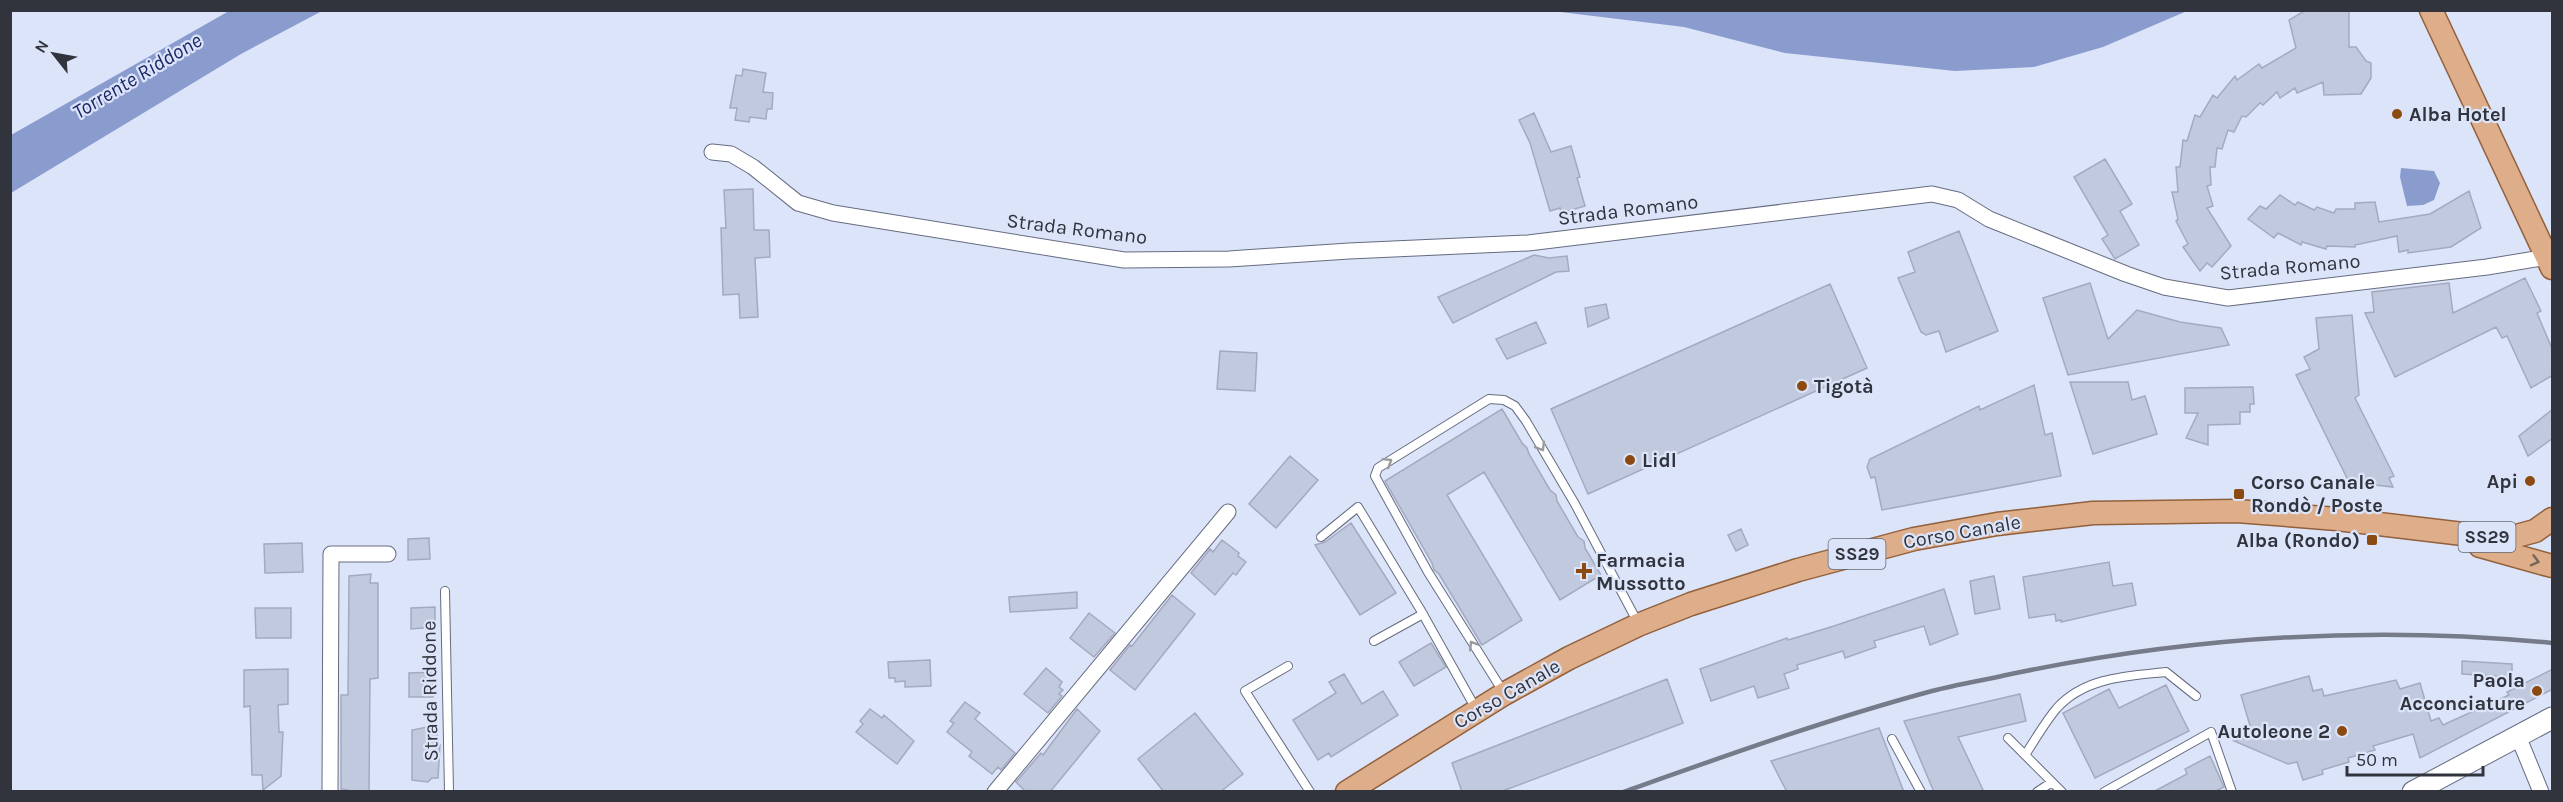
<svg xmlns="http://www.w3.org/2000/svg" width="2563" height="802" font-family="Karla,sans-serif">
	<rect width="100%" height="100%" fill="#dce4fa"/>
	<path fill="#8a9bce" d="M229,11H322L241,54L11,193V135Z
		M1552,11H2187L2103,47L2034,67L1955,71L1785,53L1684,27Z
		M2401,168L2434,171L2440,183L2434,200L2423,205L2407,206L2400,177Z"/>
	<path fill="#c1c9df" stroke="#a3aac0" stroke-width="1.5" d="M2306,10H2349V47H2356L2366,61L2371,63V78L2361,94L2324,95L2323,82L2297,93L2295,88L2280,98L2277,92L2263,105L2260,103L2246,117L2242,116L2234,132L2228,130L2222,149L2217,148L2215,167H2210L2211,185L2207,186L2213,206L2207,208L2231,246L2212,267L2207,263L2200,271L2183,247L2188,244L2176,221L2178,219L2172,192H2178L2176,167H2180L2183,140L2187,141L2195,115L2200,117L2213,95L2217,98L2235,76L2237,80L2259,64L2262,68L2296,48L2289,20Z
		M743,69L766,73L763,92L773,93L772,109H767L766,119L750,117L749,122L735,120L737,108H730L736,75L742,76Z
		M1534,113L1551,152L1571,146L1580,177L1577,178L1585,206L1561,213L1560,208L1550,211L1530,143L1519,120Z
		M2105,159L2132,204L2120,211L2139,245L2115,259L2102,239L2108,235L2074,177Z
		M753,189L754,230H769L770,257L755,258L758,317L740,318L739,294L723,295L721,228H726L724,190Z
		M2469,191L2481,228L2451,247L2408,253V250L2399,252L2397,236L2355,245V247L2327,246L2326,249L2302,242L2301,245L2278,233L2274,238L2248,219L2260,206L2266,209L2280,195L2295,205L2298,202L2314,210L2317,207L2334,213L2336,209H2355V203L2375,202L2379,222L2430,214Z
		M1959,231L1998,331L1946,352L1939,331L1926,335L1921,332L1898,278L1915,272L1908,252Z
		M1534,255L1549,258L1567,256L1569,271L1556,272L1453,323L1438,297Z
		M2525,278L2541,311L2537,313L2553,351V375L2531,388L2507,336L2502,338L2496,327L2395,377L2365,313L2374,312L2372,292L2449,283L2453,313Z
		M2090,283L2108,339L2137,310L2180,322L2221,328L2229,345L2068,375L2043,298Z
		M1830,284L1867,368L1588,494L1551,409Z
		M1606,304L1609,318L1588,327L1585,308Z
		M2352,315L2359,395L2355,398L2394,476L2389,478L2393,487L2349,482L2296,375L2310,369L2304,357L2319,349L2316,318Z
		M1536,322L1546,343L1507,359L1496,339Z
		M1220,351L1257,353L1255,391L1217,389Z
		M2070,382H2128L2132,400L2145,396L2157,434L2093,454Z
		M2034,385L2045,435L2052,433L2061,476L1882,510L1875,477L1871,478L1867,467L1870,459L1979,406L1980,410Z
		M2253,387L2254,404H2250V412H2240V424L2208,425V445L2186,438L2198,413H2185V388Z
		M1502,409L1522,443L1527,448L1529,454L1550,490L1556,495L1557,501L1578,537L1584,541L1585,548L1601,575L1560,600L1484,472L1447,495L1522,620L1482,645L1439,574L1434,570L1432,563L1385,481Z
		M2553,409V438L2528,456L2519,436Z
		M1290,456L1318,480L1276,528L1249,504Z
		M1351,523L1396,593L1360,615L1315,545L1325,542Z
		M1741,529L1748,545L1736,551L1728,535Z
		M429,538L430,559L408,560V539Z
		M1222,540L1239,553L1238,556L1246,562L1236,575L1233,573L1215,595L1191,573L1210,549L1213,552Z
		M302,543L303,572L265,573L264,544Z
		M2109,562L2113,586L2132,583L2136,605L2061,622V620L2056,621L2055,614L2029,618L2023,577Z
		M371,574L370,583H378V678L370,679L369,792H348V790L341,789V695H348L349,576Z
		M1994,576L2000,609L1975,614L1970,581Z
		M1944,589L1958,634L1930,645L1924,626L1874,641L1876,647L1845,658L1843,651L1797,665L1798,669L1784,674L1789,688L1758,698L1754,686L1711,701L1700,669L1787,638L1788,640L1834,626Z
		M1077,592V608L1010,612L1009,597Z
		M1172,595L1195,614L1135,690L1110,670L1130,645L1132,646Z
		M435,607V627L411,629V608Z
		M255,608H291V638H256Z
		M1089,613L1115,633L1094,657L1070,638Z
		M1431,643L1446,667L1414,686L1399,662Z
		M930,660L931,686L905,687V681L895,682V678H889L888,662Z
		M2462,661L2512,664V677L2462,674Z
		M1046,668L1062,682L1059,687L1063,690L1059,694L1062,696L1048,713L1024,694Z
		M288,669V704L278,705L279,732H283L281,776L263,790L262,775H252L250,706L244,707V670Z
		M2553,669V689L2420,758L2413,734L2373,746L2375,750L2348,758L2349,762L2322,770L2323,774L2303,780L2297,762L2288,764L2234,741L2253,736L2241,695L2309,676L2313,691L2322,689L2324,696L2396,680L2400,689L2420,683L2431,721L2439,718L2443,725L2509,695L2507,692Z
		M433,672V697H409V673Z
		M1344,674L1362,704L1383,691L1398,715L1331,757L1329,753L1318,760L1293,720L1336,693L1329,682Z
		M1667,679L1683,723L1500,792H1462L1452,763Z
		M2166,685L2189,731L2095,778L2063,713L2109,689L2119,708Z
		M2020,694L2026,721L1958,737L1984,792H1934L1904,721Z
		M965,702L980,713L975,719L1015,753L1001,770L998,767L992,774L969,756L972,752L947,732L954,723L950,721Z
		M870,709L882,718L884,715L914,741L897,764L856,732L863,724L860,721Z
		M1077,709L1100,731L1050,792H1026L1016,782L1041,753L1043,755Z
		M1195,713L1243,774L1220,792H1164L1138,759Z
		M427,727L431,732H437V745H440L438,778H432L428,782L412,780V730Z
		M1879,728L1904,792H1787L1771,761Z
		M2210,756L2224,787L2214,792H2153L2187,774L2185,769Z"/>
	<g fill="none" stroke-linecap="round" stroke-linejoin="round">
		<g stroke="#666c80" stroke-width="10">
			<path id="lane" d="M1321,537L1358,507L1420,609L1476,709
				M445,591L449,792
				M1374,641L1423,614
				M1288,666L1245,691L1310,792
				M1504,693L1428,572L1375,476L1378,468L1489,399L1504,400L1515,406L1526,421L1575,504L1638,623
				M2008,738L2062,792
				M1892,739L1921,792
				M2025,755C2035,740 2045,722 2057,708C2085,677 2128,676 2166,672L2196,696
				M2037,792L2052,782
				M2104,792L2211,732L2232,792"/>
		</g>
		<g stroke="#666c80" stroke-width="17">
			<path id="street" d="M712,152L731,154L753,167L798,203L833,213L1124,260L1229,259L1349,251L1528,243L1932,194L1958,200L1989,219L2126,274L2164,287L2228,298L2487,267L2547,257
				M2518,736L2541,792
				M330,792L331,554H388
				M995,792L1228,512"/>
		</g>
		<g stroke="#666c80" stroke-width="23">
			<path id="secondary" d="M2413,792L2552,718"/>
		</g>
		<g stroke="#92603b" stroke-width="25">
			<path id="primary" d="M2431,10L2552,268
				M2480,546L2552,566
				M1347,792L1504,694L1569,658L1638,625L1691,604L1798,570L1914,539L1997,524L2093,513L2237,511L2337,519L2505,539L2535,531L2552,519"/>
		</g>
		<use href="#lane" stroke="#fff" stroke-width="8"/>
		<use href="#street" stroke="#fff" stroke-width="15"/>
		<use href="#secondary" stroke="#fff" stroke-width="21"/>
		<use href="#primary" stroke="#ddae89" stroke-width="22"/>
		<path stroke="#767b89" stroke-width="4.5" d="M1623,792C1725,756 1828,719 1932,691C1958,684 1985,680 2011,674C2189,637 2372,625 2552,643"/>
	</g>
	<defs><path id="oneway-chevron" d="M-2-3.5L2.5 0L-2 3.5" fill="none" stroke-width="1.6" stroke-linecap="round" stroke-linejoin="round" transform="scale(1.5)"/></defs>
	<g stroke="#989a9e">
		<use href="#oneway-chevron" transform="translate(1541 447) rotate(59)"/>
		<use href="#oneway-chevron" transform="translate(1388 462) rotate(-32)"/>
		<use href="#oneway-chevron" transform="translate(1473 645) rotate(-122)"/>
	</g>
	<use stroke="#76655b" href="#oneway-chevron" transform="translate(2535 561) rotate(15)"/>
	<g fill="#8a4a10" stroke="#dce4fa" stroke-width="2">
		<circle cx="2397" cy="114" r="6"/>
		<circle cx="1802" cy="386" r="6"/>
		<circle cx="1630" cy="460" r="6"/>
		<circle cx="2530" cy="481" r="6"/>
		<rect x="2233" y="488" width="12" height="12" rx="3"/>
		<rect x="2366" y="534" width="12" height="12" rx="3"/>
		<path d="M1581 562h6v6h6v6h-6v6h-6v-6h-6v-6h6z"/>
		<circle cx="2537" cy="691" r="6"/>
		<circle cx="2342" cy="731" r="6"/>
	</g>
	<g text-anchor="middle" dominant-baseline="central" stroke-width="4.5" stroke-linejoin="round" paint-order="stroke">
		<g fill="#dce4fa" stroke="#646976" stroke-width="1.5">
			<rect x="2458.5" y="522" width="57" height="30" rx="4.5"/>
			<rect x="1828.5" y="539" width="57" height="30" rx="4.5"/>
		</g>
		<g font-size="18" font-weight="bold" fill="#31343d">
			<text x="2487" y="537">SS29</text>
			<text x="1857" y="554">SS29</text>
		</g>
		<g font-size="20" font-weight="bold" fill="#31343d" stroke="#dce4fa" text-anchor="start">
			<text x="2409" y="114">Alba Hotel</text>
			<text x="1814" y="386">Tigotà</text>
			<text x="1642" y="460">Lidl</text>
			<text x="2518" y="481" text-anchor="end">Api</text>
			<text x="2251" y="482">Corso Canale<tspan x="2251" dy="23">Rondò / Poste</tspan></text>
			<text x="2360" y="540" text-anchor="end">Alba (Rondo)</text>
			<text x="1596" y="560">Farmacia<tspan x="1596" dy="23">Mussotto</tspan></text>
			<text x="2525" y="680" text-anchor="end">Paola<tspan x="2525" dy="23">Acconciature</tspan></text>
			<text x="2330" y="731" text-anchor="end">Autoleone 2</text>
		</g>
		<g font-size="20" fill="#31343d" stroke="#dce4fa">
			<text transform="translate(1628 210) rotate(-7)">Strada Romano</text>
			<text transform="translate(1077 229) rotate(7)">Strada Romano</text>
			<text transform="translate(2290 267) rotate(-5)">Strada Romano</text>
			<text transform="translate(1962 532) rotate(-10)">Corso Canale</text>
			<text transform="translate(430 691) rotate(-91)">Strada Riddone</text>
			<text transform="translate(1507 694) rotate(-30)">Corso Canale</text>
		</g>
		<g font-size="21" font-style="italic" fill="#1a2664" stroke="#dce4fa">
			<text transform="translate(137 76) rotate(-31)">Torrente Riddone</text>
		</g>
	</g>
	<rect width="2563" height="802" fill="none" stroke="#31343d" stroke-width="24"/>
	<g transform="translate(54 54) rotate(301)" stroke="#dce4fa" stroke-width="4.5" paint-order="stroke">
	<path d="M0-4.5L10 22L0 15L-10 22Z" fill="#31343d"/>
	<text y="-9" font-size="16" font-weight="bold" text-anchor="middle" fill="#31343d">N</text>
	</g>
	<path d="M2347 766v9h136v-9" fill="none" stroke="#31343d" stroke-width="3"/>
	<text x="2356" y="766" font-size="18" fill="#31343d" stroke="#dce4fa" stroke-width="4.5" paint-order="stroke">50 m</text>
</svg>
